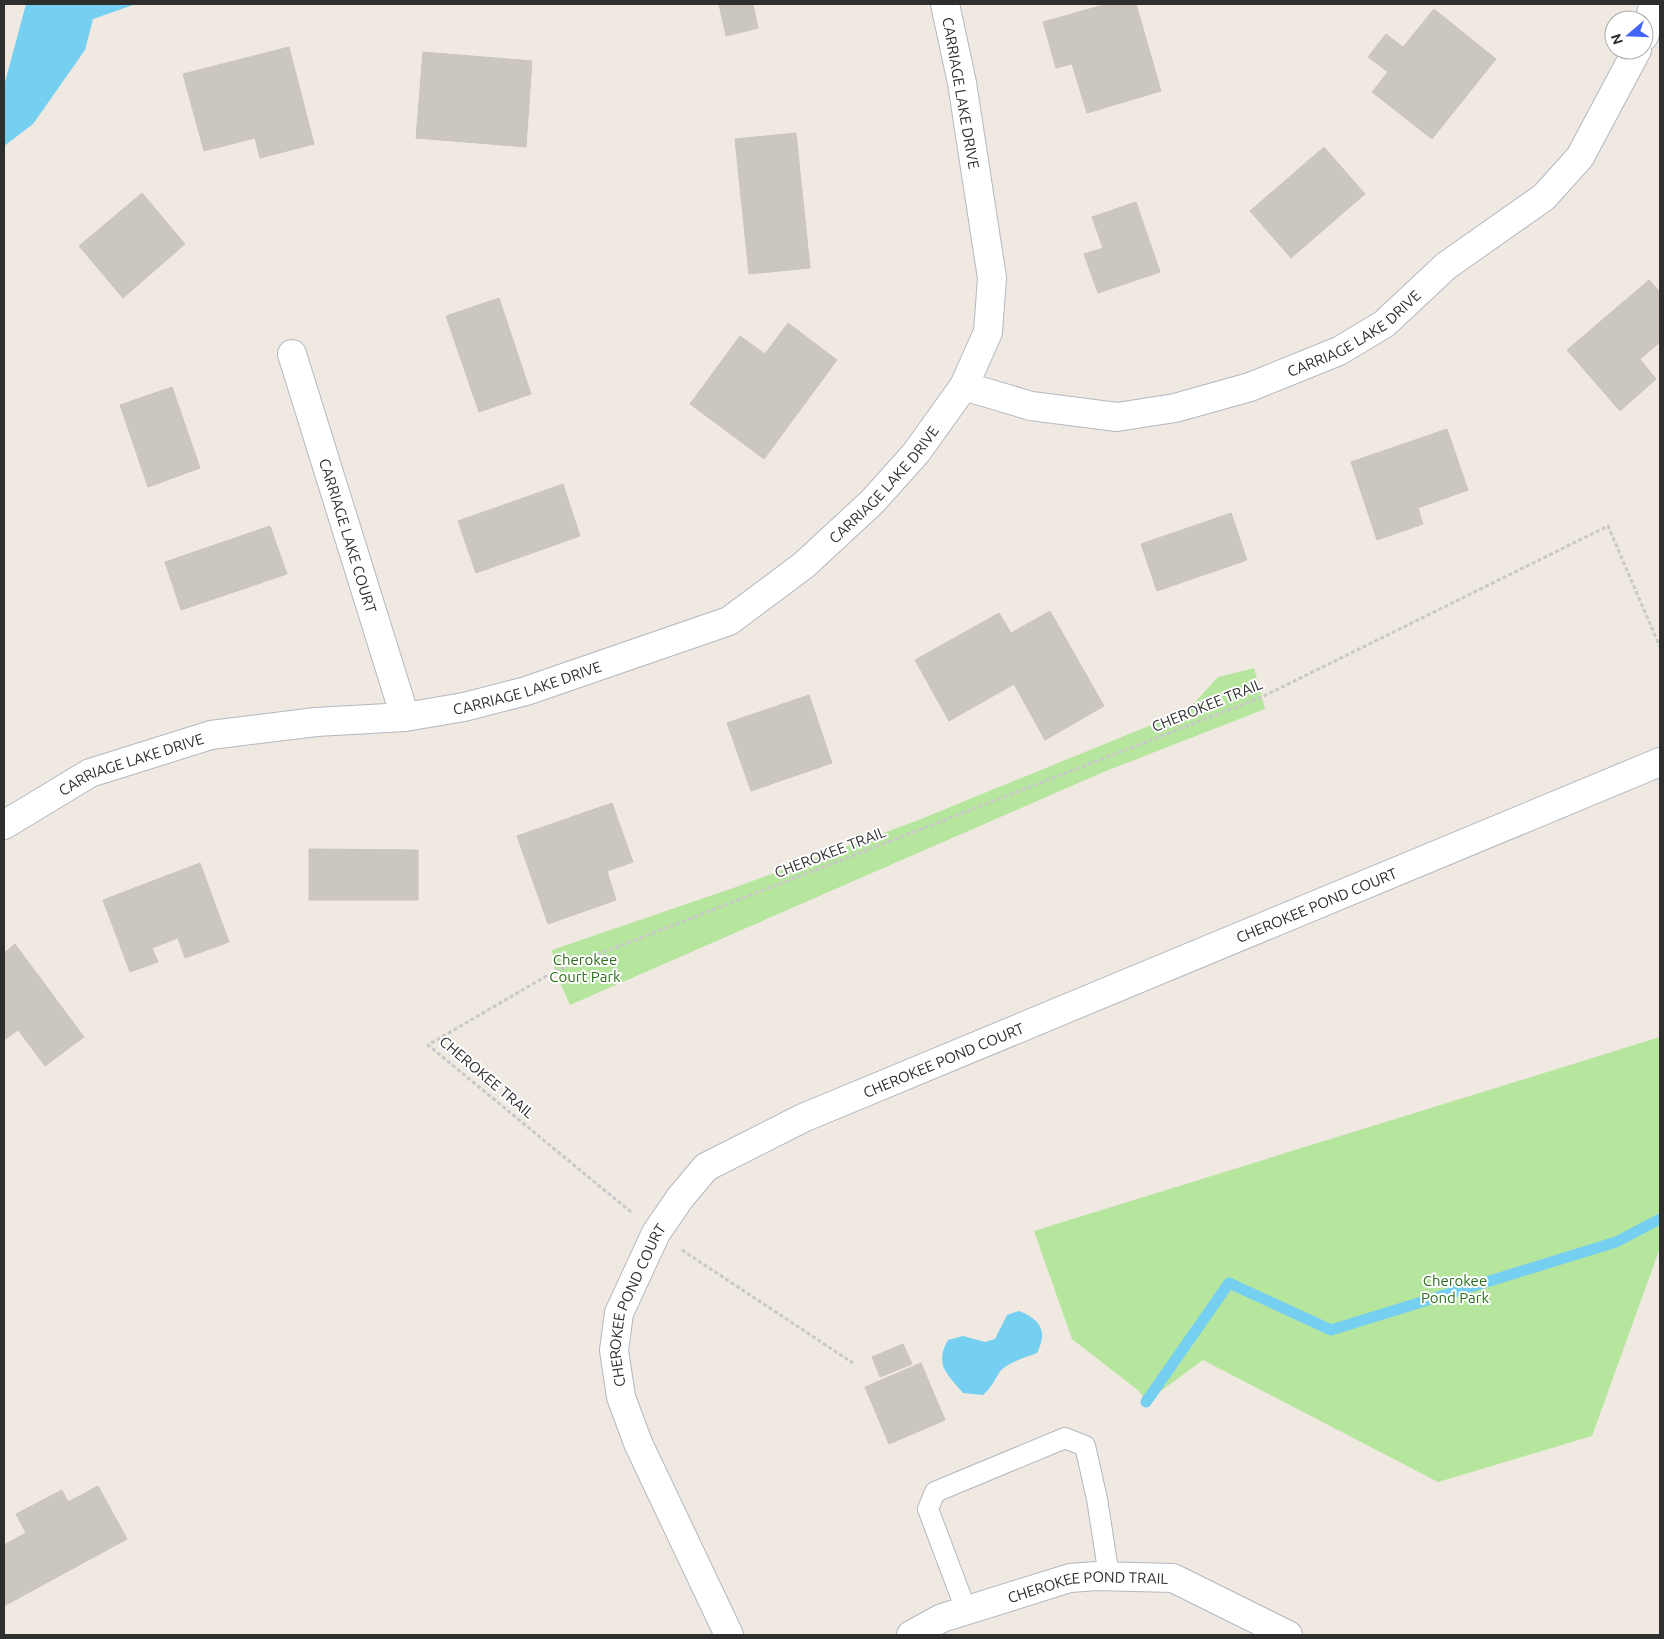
<svg xmlns="http://www.w3.org/2000/svg" width="1664" height="1639" font-family="Ubuntu,sans-serif">
	<rect width="100%" height="100%" fill="#efe9e1"/>
	<path fill="#b6e59e" d="M1254,668L1265,709L1101,773L570,1005L555,971L552,950L739,886L916,821L1188,710L1218,677Z
		M1660,1037V1248L1592,1436L1438,1482L1203,1360L1146,1402L1139,1391L1072,1339L1034,1231Z"/>
	<path fill="#75cff0" d="M26,4H136L93,19L85,50L33,124L4,146V86Z
		M1019,1311C1041,1320 1048,1331 1037,1353C1026,1357 1006,1363 999,1373C994,1381 991,1388 983,1395L963,1393C947,1374 934,1365 948,1340L963,1336L985,1342L995,1339L1007,1315Z"/>
	<g fill="none" stroke-linecap="round" stroke-linejoin="round">
		<path stroke="#75cff0" stroke-width="11" d="M1146,1402L1229,1283L1331,1330L1616,1242L1660,1219"/>
	</g>
	<path fill="#cbc7bf" stroke="#cbc5ba" d="M719,4H753L758,28L726,36Z
		M1107,4H1136L1161,91L1087,113L1072,64L1056,68L1043,22Z
		M1434,9L1496,59L1432,139L1372,92L1388,72L1368,57L1386,34L1403,47Z
		M289,47L314,144L260,158L255,138L204,151L183,74Z
		M423,52L532,61L526,147L416,138Z
		M796,133L810,268L749,274L735,139Z
		M1324,147L1365,194L1291,258L1250,211Z
		M142,193L185,244L123,298L79,246Z
		M1136,202L1160,272L1098,293L1084,254L1103,248L1092,217Z
		M1649,280L1660,292V342L1640,359L1656,379L1620,411L1567,350Z
		M499,298L531,394L479,412L446,316Z
		M788,323L837,360L764,459L690,404L740,336L765,354Z
		M172,387L200,468L148,487L120,405Z
		M1447,429L1468,490L1418,508L1423,524L1377,540L1351,462Z
		M563,484L580,536L476,573L458,521Z
		M1231,513L1247,560L1157,591L1141,544Z
		M270,526L287,574L181,610L165,562Z
		M1050,611L1104,706L1045,740L1014,684L949,721L915,660L999,613L1011,633Z
		M809,695L832,763L751,791L727,723Z
		M612,803L633,862L607,871L616,900L548,924L517,836Z
		M309,849L418,850V900H309Z
		M200,863L229,942L185,958L178,938L152,948L158,962L130,972L103,900Z
		M15,944L84,1037L45,1066L18,1030L4,1040V953Z
		M903,1344L912,1364L880,1377L872,1357Z
		M921,1363L945,1420L889,1444L865,1387Z
		M98,1486L127,1539L4,1606V1545L26,1533L16,1514L62,1490L68,1502Z"/>
	<g fill="none" stroke-linecap="round" stroke-linejoin="round">
		<g stroke="#b4b7c1" stroke-width="22">
			<path id="service" d="M966,1610L928,1509L935,1492L1065,1438L1085,1446L1097,1499L1109,1576"/>
		</g>
		<g stroke="#b4b7c1" stroke-width="30">
			<g id="minor">
				<path d="M1644,36L1654,4"/>
				<path id="s1" d="M292,354L405,717"/>
				<path id="s2" d="M964,386L1031,406L1117,417L1175,408L1250,387L1339,351L1384,324L1446,266L1544,197L1580,157L1637,50"/>
				<path id="s3" d="M4,825L90,773L211,735L316,722L405,717L464,707L526,691L729,621L804,565L872,502L916,453L964,386L988,332L992,278L962,83L945,4"/>
				<path id="s4" d="M729,1635L638,1443L621,1397L614,1350L619,1313L656,1233L680,1198L706,1167L803,1118L1660,762"/>
				<path id="s5" d="M911,1635L942,1618L1070,1578L1097,1576L1173,1578L1288,1635"/>
			</g>
		</g>
		<path stroke="#c9c9c9" stroke-width="3" stroke-dasharray="4 2.5" stroke-linecap="butt" d="M631,1212L428,1045L555,971L1262,697L1608,526L1660,647
			M682,1250L853,1363"/>
		<use href="#service" stroke="#fff" stroke-width="20"/>
		<use href="#minor" stroke="#fff" stroke-width="28"/>
	</g>
	<g text-anchor="middle" dominant-baseline="central" stroke-width="4" stroke-linejoin="round" paint-order="stroke">
		<g font-size="15" fill="#2e2e2e" stroke="#fff">
			<text transform="translate(961 93) rotate(80)">CARRIAGE LAKE DRIVE</text>
			<text stroke="none"><textPath href="#s2" startOffset="411">CARRIAGE LAKE DRIVE</textPath></text>
			<text stroke="none"><textPath href="#s3" startOffset="968">CARRIAGE LAKE DRIVE</textPath></text>
			<text stroke="none"><textPath href="#s1" startOffset="190">CARRIAGE LAKE COURT</textPath></text>
			<text stroke="none"><textPath href="#s3" startOffset="548">CARRIAGE LAKE DRIVE</textPath></text>
			<text transform="translate(1207 705) rotate(-22)">CHEROKEE TRAIL</text>
			<text stroke="none"><textPath href="#s3" startOffset="142">CARRIAGE LAKE DRIVE</textPath></text>
			<text transform="translate(830 852) rotate(-21)">CHEROKEE TRAIL</text>
			<text stroke="none"><textPath href="#s4" startOffset="1182">CHEROKEE POND COURT</textPath></text>
			<text stroke="none"><textPath href="#s4" startOffset="778">CHEROKEE POND COURT</textPath></text>
			<text transform="translate(487 1077) rotate(40)">CHEROKEE TRAIL</text>
			<text stroke="none"><textPath href="#s4" startOffset="358">CHEROKEE POND COURT</textPath></text>
			<text stroke="none"><textPath href="#s5" startOffset="186">CHEROKEE POND TRAIL</textPath></text>
		</g>
		<g font-size="15" fill="#2c6e1b" stroke="#fff">
			<text x="585" y="959">Cherokee<tspan x="585" dy="17">Court Park</tspan></text>
			<text x="1455" y="1280">Cherokee<tspan x="1455" dy="17">Pond Park</tspan></text>
		</g>
	</g>
	<rect width="1664" height="1639" fill="none" stroke="#2e2e2e" stroke-width="10"/>
	<g transform="translate(1629 35) rotate(251)"><circle r="24" fill="#ffffff" stroke="#ababab"/>
	<path d="M0-4L9 19L0 12L-9 19Z" fill="#4264fb"/>
	<text y="-8" font-size="14" font-weight="bold" text-anchor="middle" fill="#2e2e2e">N</text>
	</g>
</svg>
